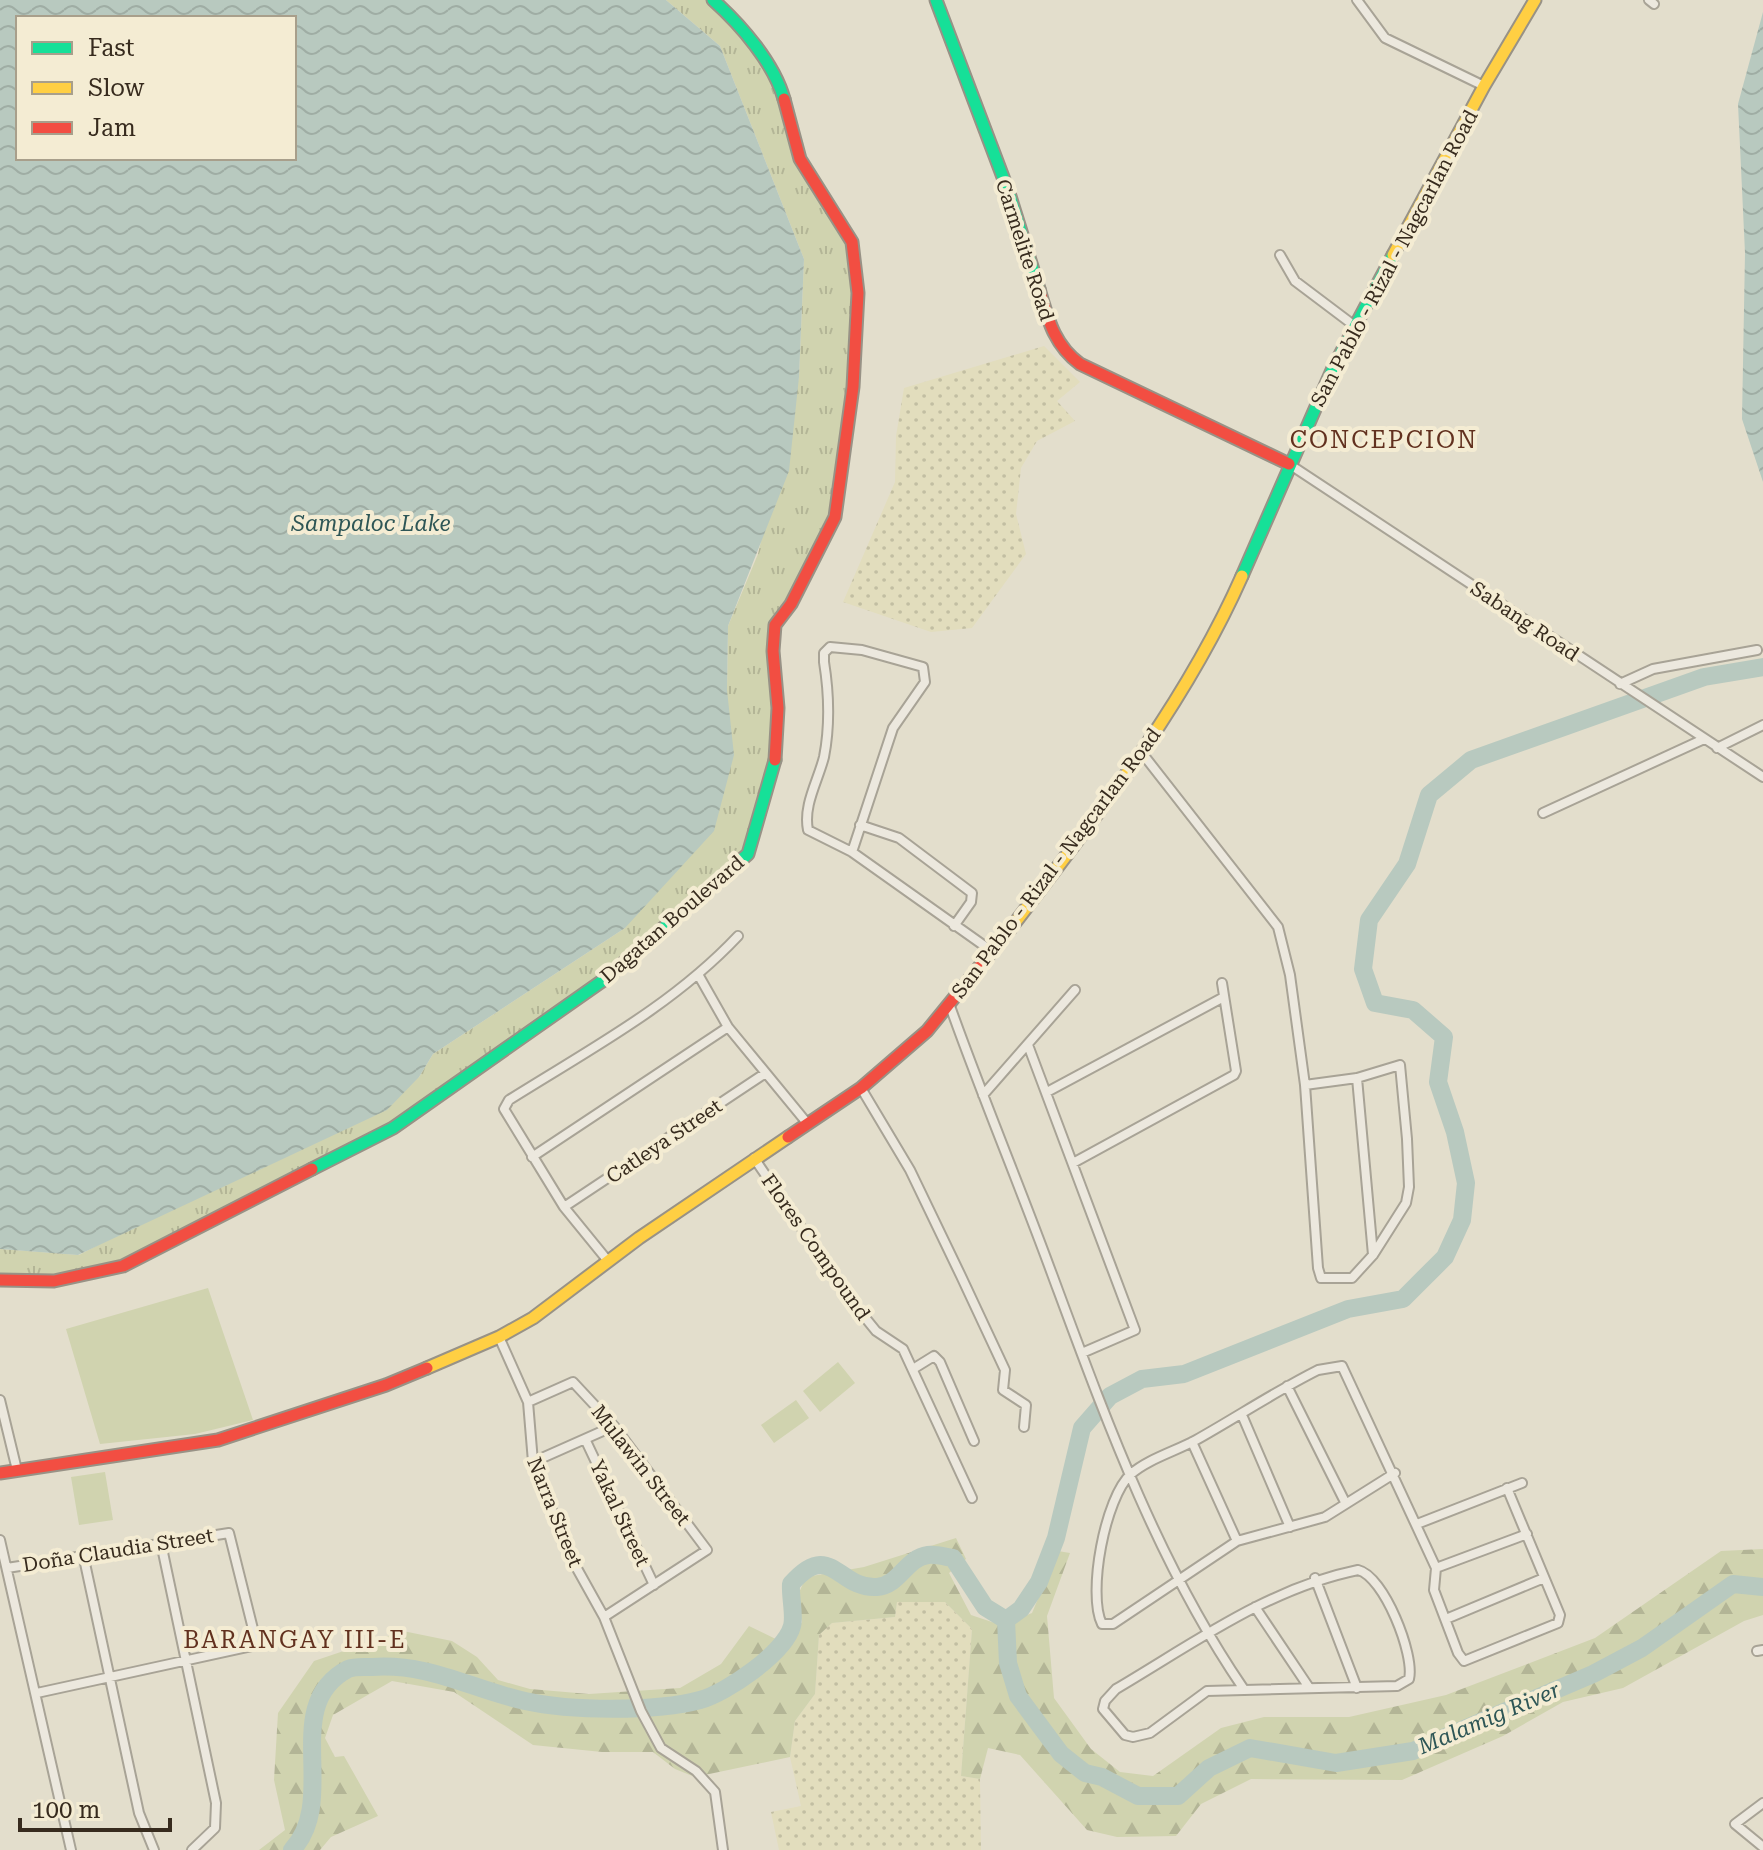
<svg xmlns="http://www.w3.org/2000/svg" width="1763" height="1850" font-family="'Roboto Serif',serif">
	<defs>
		<pattern id="farmland-dots" width="8" height="8" patternUnits="userSpaceOnUse" patternTransform="scale(2)"><rect width="8" height="8" fill="#e2ddbd"/><path d="M2 2h.1M6 6h.1" fill="none" stroke="#c2bea2" stroke-width="1.8" stroke-linecap="round"/></pattern>
		<pattern id="forest-firs" width="22" height="20" patternUnits="userSpaceOnUse" patternTransform="scale(2)"><rect width="22" height="20" fill="#d0d3af"/><path d="M5 1l3.5 6h-7zM16 11l3.5 6h-7z" fill="#b3b596"/></pattern>
		<pattern id="park-tufts" width="24" height="20" patternUnits="userSpaceOnUse" patternTransform="scale(2)"><rect width="24" height="20" fill="#d0d3af"/><path d="M3 7l-1-3M5 7V3M7 7l1-3M15 17l-1-3M17 17v-4M19 17l1-3" fill="none" stroke="#b3b596"/></pattern>
		<pattern id="water-waves" width="16" height="10" patternUnits="userSpaceOnUse" patternTransform="scale(2)"><rect width="16" height="10" fill="#b8c9bf"/><path d="M0 5q4-4 8 0t8 0" fill="none" stroke="#9fada4"/></pattern>
	</defs>
	<rect width="100%" height="100%" fill="#e3decc"/>
	<path fill="url(#farmland-dots)" d="M1044,346L1080,382L1057,401L1075,421L1037,441L1021,468L1016,514L1026,554L972,628L931,632L843,602L895,482L896,436L904,388Z
		M897,1602H945L972,1629L961,1776L980,1779L981,1850H779L771,1812L801,1806L790,1757L795,1721L815,1694L819,1635L832,1623L895,1617Z"/>
	<path fill="#d0d3af" d="M208,1288L253,1420L195,1434L100,1444L66,1329Z
		M838,1362L855,1383L820,1412L803,1391Z
		M796,1400L809,1418L774,1443L761,1425Z
		M105,1472L113,1520L79,1525L71,1477Z"/>
	<path fill="url(#forest-firs)" d="M956,1538L966,1559L949,1573L971,1615L1001,1625L1032,1613L1058,1551L1070,1553L1047,1616L1054,1698L1091,1749L1120,1772L1153,1776L1221,1728L1264,1717H1349L1446,1695L1595,1638L1721,1551L1763,1549V1615L1744,1621L1623,1688L1563,1702L1503,1736L1402,1780L1251,1779L1201,1804L1176,1836L1117,1837L1087,1830L1020,1755L988,1748L980,1779L961,1776L972,1629L945,1602H897L895,1617L832,1623L819,1635L815,1694L795,1721L790,1757L695,1777L675,1769L653,1752H602L533,1745L454,1692L392,1681L333,1715L325,1738L335,1757L344,1756L378,1816L331,1837L320,1850H259L285,1830L274,1780L278,1713L314,1661L403,1631L452,1641L477,1657L498,1680L530,1689L589,1694L680,1688L721,1664L749,1626L788,1645L802,1622L797,1597L806,1577L864,1567Z"/>
	<path fill="url(#park-tufts)" d="M666,0H713L779,82L800,159L852,242L858,293L835,516L775,625L774,771L748,854L605,979L393,1128L123,1266L54,1281L0,1280V1249L79,1255L419,1077L433,1054L625,928L727,690L728,626L758,554L799,377L804,259L720,46Z"/>
	<path fill="url(#water-waves)" fill-rule="evenodd" d="M0,0H666L720,46L804,259L799,377L789,471L728,626L727,690L734,755L714,831L625,928L433,1054L419,1077L387,1110L78,1255L0,1249ZM18,18H294V158H18Z
		M1763,12V482L1742,419L1745,253L1738,104Z"/>
	<g fill="none" stroke-linecap="round" stroke-linejoin="round">
		<path stroke="#b8c9bf" stroke-width="18" d="M1006,1620L1021,1609L1039,1582L1056,1538L1082,1428L1110,1396L1142,1379L1184,1374L1348,1309L1403,1299L1445,1257L1462,1220L1466,1183L1455,1132L1438,1082L1444,1037L1413,1010L1375,1003L1363,969L1369,920L1407,864L1429,795L1471,760L1704,677L1763,667
			M1006,1620L1008,1663L1018,1696L1061,1754L1085,1773L1102,1777L1138,1796H1178L1209,1768L1250,1748L1336,1763L1413,1751L1593,1674L1642,1648L1733,1584L1763,1587
			M292,1850C340,1799 279,1705 348,1669C355,1666 364,1667 372,1667C431,1663 470,1689 525,1701C569,1711 656,1712 700,1700C726,1693 785,1653 792,1626C795,1616 790,1596 791,1584C831,1538 838,1590 877,1587C900,1585 906,1558 928,1555C936,1554 946,1557 953,1558L985,1607L1006,1620"/>
		<g stroke="#a8a396" stroke-width="12">
			<path id="street" d="M1357,0L1385,38L1484,86
				M1649,0L1654,4
				M1280,255L1295,281L1356,327
				M1289,464L1763,777
				M1620,684L1653,669L1757,650
				M1717,748L1763,725
				M1142,753L1278,927L1290,975L1305,1085L1318,1268L1321,1278H1352L1373,1255L1406,1203L1409,1187L1407,1139L1400,1065L1357,1078L1305,1085
				M1543,813L1704,739
				M860,825L899,838L972,893L971,902L954,926
				M852,852L893,728L925,682L923,667L862,650L830,647L824,653V662C829,693 830,726 824,757C818,781 803,805 808,830L852,852L993,952
				M699,976L728,1027L807,1123
				M950,1006C982,1096 1019,1184 1052,1274C1105,1417 1157,1562 1243,1688
				M1028,1045L1135,1330L1082,1353
				M1357,1078L1373,1255
				M861,1088L910,1170L961,1276L1005,1370L1003,1390L1026,1405L1024,1427
				M1047,1092L1222,998
				M983,1095L1075,990
				M532,1157L728,1027
				M754,1158L850,1299L876,1331L903,1349L972,1498
				M1073,1163L1234,1075L1236,1071L1222,983
				M564,1207L764,1074
				M608,1261L564,1207L504,1109L509,1100C590,1049 672,1006 738,936
				M499,1337L528,1402L533,1462L570,1556L604,1617L641,1711L661,1748L696,1771L715,1792L723,1850
				M913,1369L934,1356L940,1362L974,1441
				M1287,1386L1345,1502
				M0,1400L17,1470
				M528,1402L573,1382L614,1426L707,1550L604,1617
				M1242,1415L1290,1527
				M586,1441L654,1585
				M1192,1442L1237,1541
				M533,1462L614,1426
				M1395,1473L1325,1517L1237,1541L1113,1624H1102C1087,1594 1105,1497 1131,1474C1148,1459 1176,1451 1196,1440C1237,1417 1276,1391 1318,1370L1342,1366L1436,1568L1434,1590L1458,1653L1464,1661L1558,1623L1560,1615L1507,1488
				M1417,1524L1522,1483
				M0,1540L71,1850
				M161,1543L216,1803L215,1828L192,1850
				M83,1554L139,1813L154,1850
				M7,1568L229,1533L257,1645L37,1693
				M1436,1568L1527,1534
				M1358,1570C1384,1576 1415,1655 1409,1679L1397,1686L1207,1691L1150,1733L1133,1737L1125,1735L1103,1709L1105,1701L1116,1689C1194,1643 1269,1588 1358,1570Z
				M1315,1578L1357,1688
				M1255,1607L1308,1686
				M1446,1619L1544,1578
				M1757,1651L1763,1650
				M1763,1803L1735,1824L1763,1847"/>
		</g>
		<g stroke="#989286" stroke-width="15">
			<path id="fast" d="M713,0C741,25 774,63 784,99
				M936,0L1009,193L1039,289
				M1242,576L1333,368L1393,255
				M312,1169L393,1128L605,979L748,854L775,760"/>
		</g>
		<g stroke="#989286" stroke-width="15">
			<path id="slow" d="M1393,255L1484,86L1535,0
				M1011,928C1096,817 1185,705 1242,576
				M427,1368L499,1337L533,1318L639,1238L788,1137"/>
		</g>
		<g stroke="#989286" stroke-width="15">
			<path id="jam" d="M1039,289C1048,319 1054,345 1080,364L1289,464
				M775,760L778,708L773,651L775,625L791,604L835,517L853,387L858,293L852,242L800,159L784,99
				M788,1137L861,1088L927,1031L1011,928
				M0,1280L54,1281L123,1266L312,1169
				M0,1473L218,1440L386,1385L427,1368"/>
		</g>
		<use href="#street" stroke="#ece8de" stroke-width="8"/>
		<use href="#fast" stroke="#16e098" stroke-width="11"/>
		<use href="#slow" stroke="#ffcf43" stroke-width="11"/>
		<use href="#jam" stroke="#f24e42" stroke-width="11"/>
	</g>
	<g text-anchor="middle" dominant-baseline="central" stroke-width="8" stroke-linejoin="round" paint-order="stroke">
		<g font-size="20" fill="#372b1e" stroke="#f4ecd3">
			<text transform="translate(1025 250) rotate(72)">Carmelite Road</text>
			<text transform="translate(1394 258) rotate(-62)">San Pablo - Rizal - Nagcarlan Road</text>
			<text transform="translate(1525 621) rotate(34)">Sabang Road</text>
			<text transform="translate(1056 863) rotate(-53)">San Pablo - Rizal - Nagcarlan Road</text>
			<text transform="translate(672 919) rotate(-41)">Dagatan Boulevard</text>
			<text transform="translate(664 1141) rotate(-34)">Catleya Street</text>
			<text transform="translate(816 1247) rotate(55)">Flores Compound</text>
			<text transform="translate(641 1465) rotate(52)">Mulawin Street</text>
			<text transform="translate(555 1512) rotate(68)">Narra Street</text>
			<text transform="translate(620 1513) rotate(65)">Yakal Street</text>
			<text transform="translate(118 1550) rotate(-9)">Doña Claudia Street</text>
		</g>
		<g font-size="22" font-style="italic" fill="#2e5656" stroke="#f4ecd3">
			<text x="371" y="523">Sampaloc Lake</text>
			<text transform="translate(1489 1718) rotate(-23)">Malamig River</text>
		</g>
		<g font-size="24" letter-spacing="2" fill="#62311f" stroke="#f4ecd3">
			<text x="1384" y="440">CONCEPCION</text>
			<text x="295" y="1640">BARANGAY III-E</text>
		</g>
	</g>
	<rect x="16" y="16" width="280" height="144" fill="#f4ecd3" stroke="#a89f8b" stroke-width="2"/>
	<rect x="32" y="42" width="40" height="12" fill="#16e098" stroke="#a89f8b" stroke-width="2"/>
	<text x="88" y="56" font-size="24" fill="#372b1e">Fast</text>
	<rect x="32" y="82" width="40" height="12" fill="#ffcf43" stroke="#a89f8b" stroke-width="2"/>
	<text x="88" y="96" font-size="24" fill="#372b1e">Slow</text>
	<rect x="32" y="122" width="40" height="12" fill="#f24e42" stroke="#a89f8b" stroke-width="2"/>
	<text x="88" y="136" font-size="24" fill="#372b1e">Jam</text>
	<path d="M20 1818v12h150v-12" fill="none" stroke="#372b1e" stroke-width="4"/>
	<text x="32" y="1818" font-size="24" fill="#372b1e" stroke="#f4ecd3" stroke-width="6" paint-order="stroke">100 m</text>
</svg>
